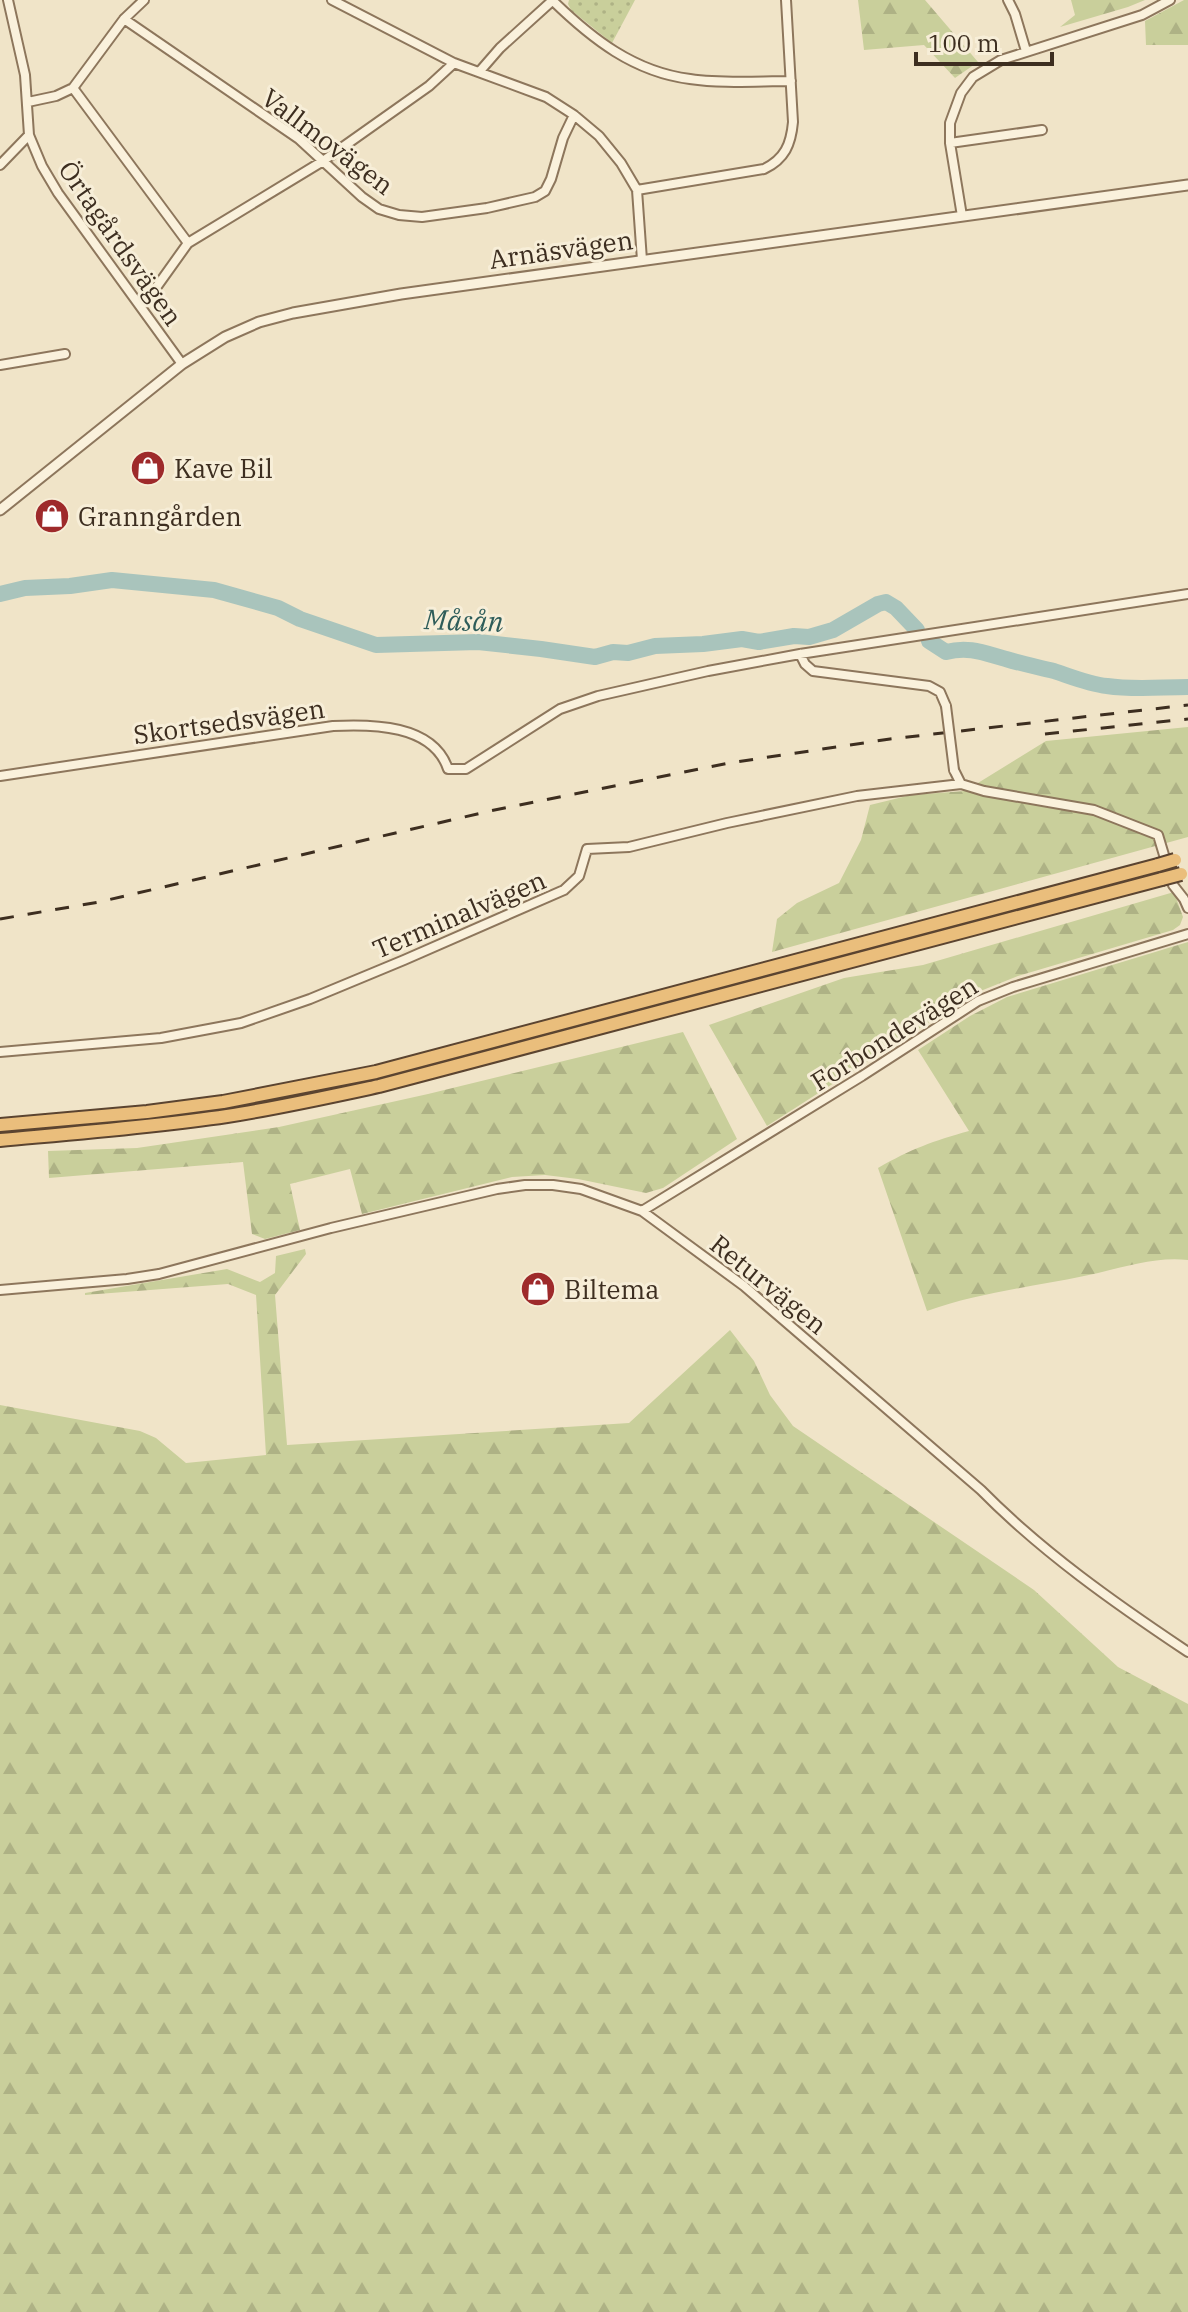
<svg xmlns="http://www.w3.org/2000/svg" width="1188" height="2312" font-family="'IBM Plex Serif',serif">
	<defs>
		<pattern id="forest-firs" width="22" height="20" patternUnits="userSpaceOnUse" patternTransform="scale(2)"><rect width="22" height="20" fill="#c9cf9b"/><path d="M5 1l3.5 6h-7zM16 11l3.5 6h-7z" fill="#aeb285"/></pattern>
		<pattern id="park-dots" width="8" height="8" patternUnits="userSpaceOnUse" patternTransform="scale(2)"><rect width="8" height="8" fill="#c9cf9b"/><path d="M2 2h.1M6 6h.1" fill="none" stroke="#aeb285" stroke-width="1.8" stroke-linecap="round"/></pattern>
	</defs>
	<rect width="100%" height="100%" fill="#f0e4c8"/>
	<path fill="url(#forest-firs)" d="M858,0H925L978,62L955,78L924,45L864,50Z
		M1071,0H1145L1128,7L1060,27L1075,15Z
		M1184,0H1188V45H1146L1145,21Z
		M1188,727V837L772,952L777,919L797,903L839,883L861,840L870,805L911,795L965,791L1046,741Z
		M1174,892L1183,917L1180,925L1173,930L1018,976L973,994L767,1126L709,1025L844,978L923,965Z
		M1188,942V1260C1153,1256 1119,1269 1084,1276C1031,1287 978,1293 927,1311L878,1168C911,1149 933,1141 969,1131L918,1050L970,1016L1007,997Z
		M683,1032L737,1139L663,1188L646,1193L578,1179L545,1175L512,1177L362,1214L350,1169L290,1184L300,1230L265,1239L252,1234L243,1162L49,1178L48,1151L137,1148L279,1127L428,1094Z
		M305,1249L306,1254L275,1295L287,1445L629,1423L730,1330L754,1361L770,1395L793,1426L1034,1590L1118,1667L1188,1704V2312H0V1405L140,1431L156,1438L186,1463L266,1455L256,1295L228,1284L85,1295V1293L227,1269L260,1282L275,1273L276,1256Z"/>
	<path fill="url(#park-dots)" d="M569,0H635L612,43L571,10L568,4Z"/>
	<g fill="none" stroke-linecap="round" stroke-linejoin="round">
		<path stroke="#a9c4bc" stroke-width="16" d="M0,594L25,588L70,586L112,580L214,590L278,608L300,619L376,645L478,642L541,649L595,657L613,652L628,653L655,646L703,644L742,639L759,642L794,636L809,637L833,630L878,604L886,602L896,608L917,630
			M929,641L946,652C969,646 984,653 1006,659C1022,664 1038,667 1054,671C1072,677 1089,684 1107,686C1134,690 1161,687 1188,687"/>
		<g stroke="#8d765c" stroke-width="12">
			<path id="minor" d="M8,0L25,75L29,135L42,166L58,193L182,364
				M332,0L454,63L546,97L574,115L599,136L621,163L637,190L642,260
				M552,0C592,39 634,72 690,79C723,84 758,81 791,81
				M1008,0L1015,14L1026,51
				M124,19L299,139L362,197L379,209L399,215L422,217L487,208L535,197L545,191L551,179L563,138L574,115
				M480,71L500,48L553,0
				M73,88L188,243
				M28,102L56,96L73,88L124,19L144,0
				M950,143L1042,130
				M0,165L29,135
				M637,190L764,169C785,159 791,144 793,122L786,0
				M962,216L950,143V123L961,93L973,77L1001,60L1142,15L1170,0
				M140,303L158,285L188,243L323,161L429,86L454,63
				M0,365L65,354
				M800,654L805,664L813,671L929,686L940,692L946,706
				M954,770L961,784L984,791L1094,810L1158,835L1173,885L1184,899L1188,908
				M0,776L333,726C371,724 433,724 448,769H466L560,709L598,696L708,671L800,654L1188,594
				M0,1052L161,1038L241,1023L310,999L404,960L564,890L579,876L587,849L629,847L727,823L857,796L961,784
				M642,1211L862,1076L978,1001L1013,987L1188,934
				M0,1290L127,1279L159,1274L331,1228L497,1189L525,1185H553L581,1189L642,1211L744,1286L981,1490C1042,1552 1116,1604 1188,1652"/>
		</g>
		<g stroke="#8d765c" stroke-width="13">
			<path id="tertiary" d="M0,510L182,364L225,337L259,322L293,313L401,294L1188,185"/>
		</g>
		<g stroke="#5b4430" stroke-width="16">
			<path id="trunk" d="M0,1125L147,1112L223,1102L376,1072L1158,865
				M0,1140C76,1133 152,1127 227,1116C278,1108 328,1097 379,1086L1162,879"/>
		</g>
		<use href="#minor" stroke="#faf1dc" stroke-width="8"/>
		<use href="#tertiary" stroke="#faf1dc" stroke-width="9"/>
		<use href="#trunk" stroke="#eabe7c" stroke-width="12"/>
		<path stroke="#3d2e20" stroke-width="3" stroke-dasharray="14 14" stroke-linecap="butt" d="M1045,734L1188,719
			M0,919L99,902L490,811L729,763L890,739L1188,705"/>
		<g stroke="#8d765c" stroke-width="12" stroke-linecap="butt">
			<path id="minor-bridge" d="M946,706L954,770"/>
		</g>
		<g stroke="#5b4430" stroke-width="16" stroke-linecap="butt">
			<path id="trunk-bridge" d="M1158,865L1175,860
				M1162,879L1181,874"/>
		</g>
		<use href="#minor-bridge" stroke="#faf1dc" stroke-width="8"/>
		<use href="#trunk-bridge" stroke="#eabe7c" stroke-width="12"/>
	</g>
	<defs>
		<g id="shop-disc" transform="scale(1.8)"><circle r="9.5" fill="#9e2a2b" stroke="#f7eed8"/><path d="M-5-2.5h2.3a2.7 3.5 0 0 1 5.4 0H5L5.5 6h-11ZM-1.5-2.5h3a1.5 2.3 0 0 0-3 0Z" fill="#fff"/></g>
	</defs>
	<g fill-rule="evenodd">
		<use href="#shop-disc" x="148" y="468"/>
		<use href="#shop-disc" x="52" y="516"/>
		<use href="#shop-disc" x="538" y="1289"/>
	</g>
	<g text-anchor="middle" dominant-baseline="central" stroke-width="6" stroke-linejoin="round" paint-order="stroke">
		<g font-size="26" fill="#3d2e20" stroke="#f7eed8">
			<text transform="translate(328 141) rotate(37)">Vallmovägen</text>
			<text transform="translate(121 243) rotate(55)">Örtagårdsvägen</text>
			<text transform="translate(561 249) rotate(-8)">Arnäsvägen</text>
			<text transform="translate(229 721) rotate(-8)">Skortsedsvägen</text>
			<text transform="translate(459 914) rotate(-23)">Terminalvägen</text>
			<text transform="translate(894 1033) rotate(-32)">Forbondevägen</text>
			<text transform="translate(769 1284) rotate(39)">Returvägen</text>
		</g>
		<g font-size="26" fill="#3d2e20" stroke="#f7eed8" text-anchor="start">
			<text x="174" y="468">Kave Bil</text>
			<text x="78" y="516">Granngården</text>
			<text x="564" y="1289">Biltema</text>
		</g>
		<g font-size="28" font-style="italic" fill="#2f5d5a" stroke="#f7eed8">
			<text transform="translate(464 620) rotate(2)">Måsån</text>
		</g>
	</g>
	<path d="M916 52v12h136v-12" fill="none" stroke="#3d2e20" stroke-width="4"/>
	<text x="928" y="52" font-size="24" fill="#3d2e20" stroke="#f7eed8" stroke-width="6" paint-order="stroke">100 m</text>
</svg>
